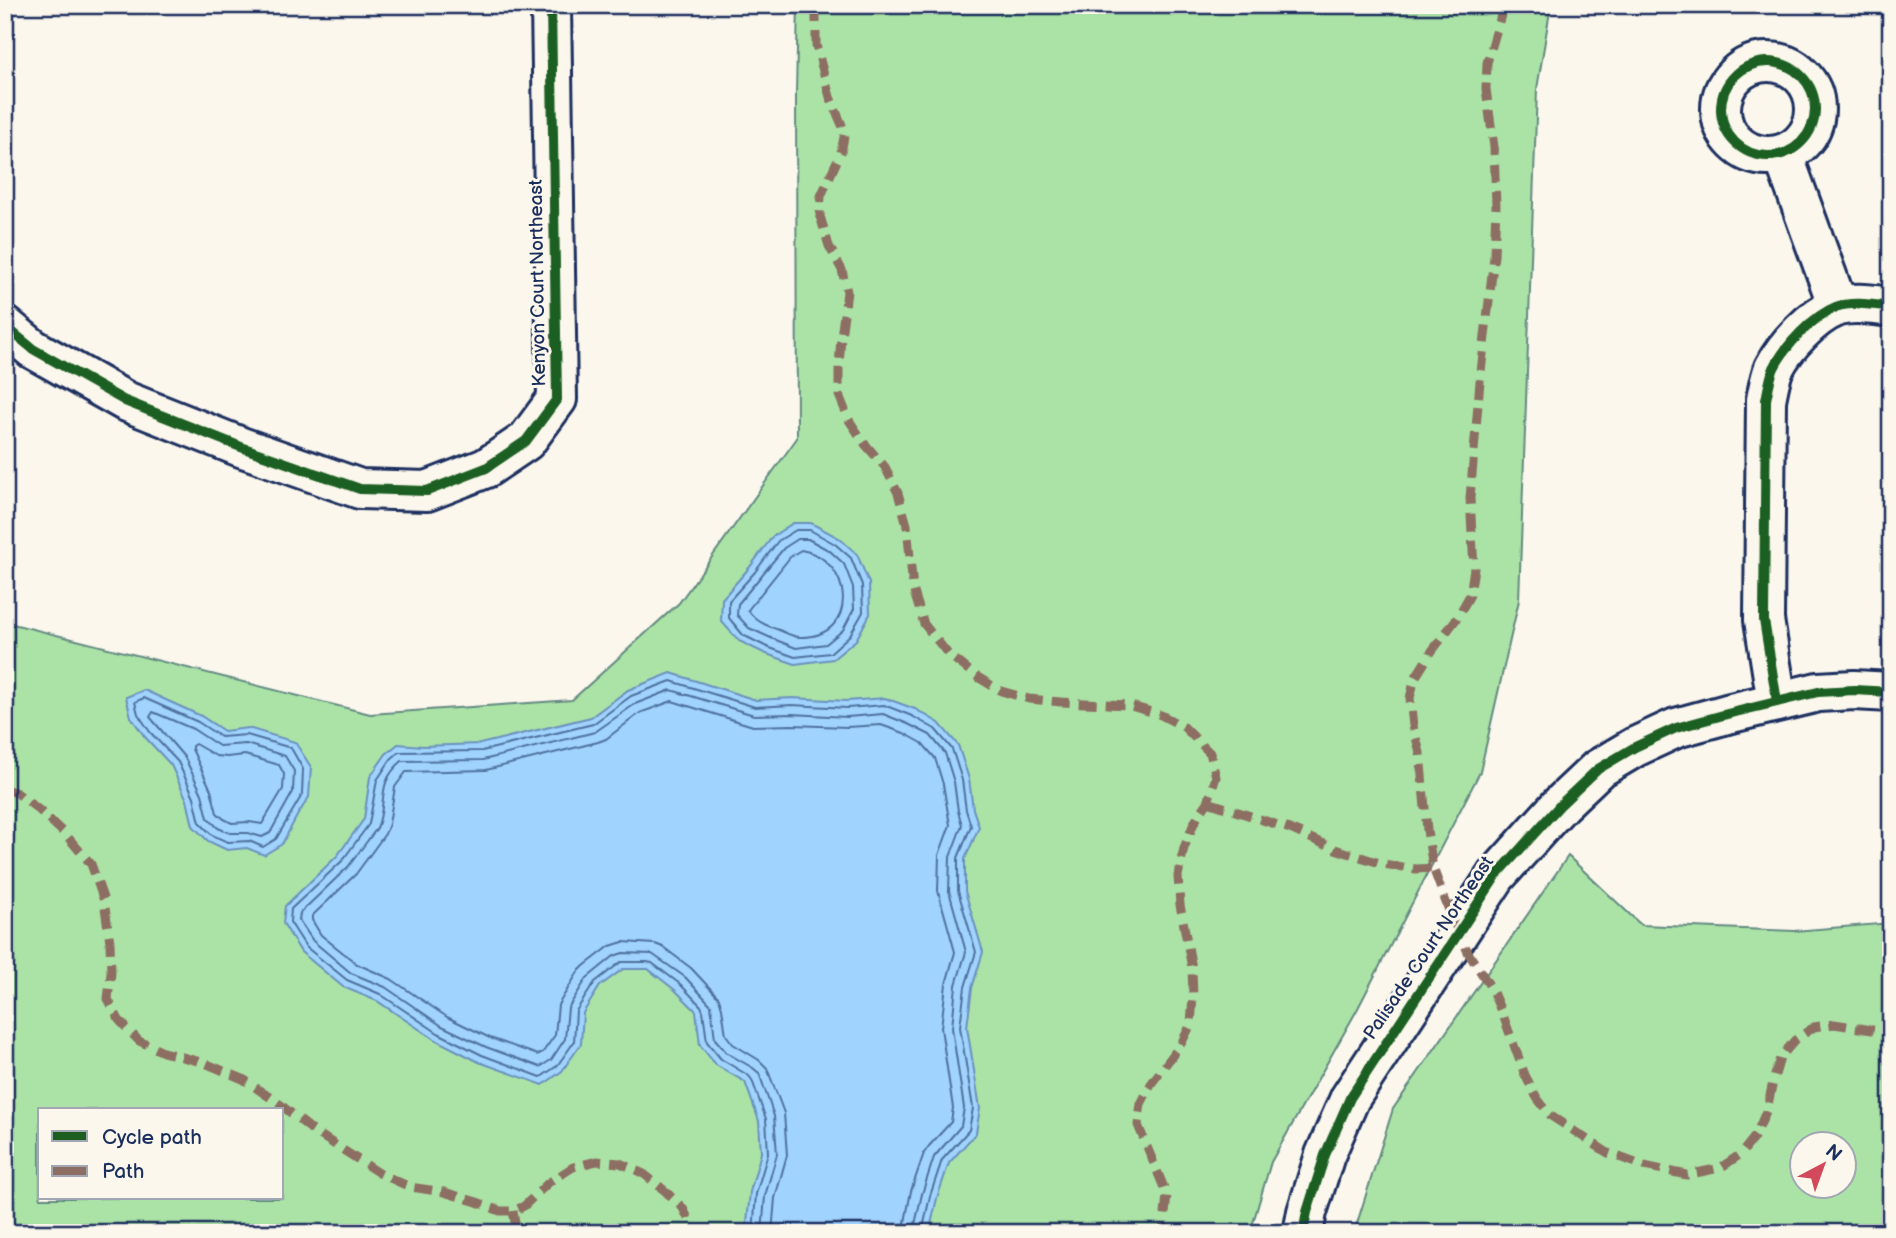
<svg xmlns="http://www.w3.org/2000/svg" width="1896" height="1238" font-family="'Balsamiq Sans',sans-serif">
	<rect width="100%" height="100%" fill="#fbf7ec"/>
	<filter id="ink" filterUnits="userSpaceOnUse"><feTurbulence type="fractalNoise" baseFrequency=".0143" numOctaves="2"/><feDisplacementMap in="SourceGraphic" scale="14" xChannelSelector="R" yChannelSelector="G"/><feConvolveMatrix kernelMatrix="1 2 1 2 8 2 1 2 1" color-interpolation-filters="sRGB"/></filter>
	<g filter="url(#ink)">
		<path fill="#abe3a6" stroke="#638982" stroke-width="2" fill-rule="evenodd" d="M798,5H1551L1537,89L1519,600L1480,772L1357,1010L1271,1162L1250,1233H5V622L370,714L572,700L679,603L797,438L796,93ZM40,1110H282V1198H40Z
			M1568,856L1641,925L1794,931L1891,923V1233H1354L1393,1109ZM1801,1144H1843V1186H1801Z"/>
		<path fill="#a0d3fe" stroke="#6b91be" stroke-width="2" d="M793,523H811L839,538L857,554L869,583L870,614L856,640L833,659L795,664L764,653L739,641L721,621L722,599L749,568L773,536Z
			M671,673L756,700L792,698L847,701L885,698L915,709L939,723L958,745L969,779L973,809L979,827L965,859V891L983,952L972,988L967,1027L980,1108L976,1133L949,1163L937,1198L930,1229L926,1233H746L750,1192L761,1153L759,1121L745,1082L716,1065L700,1045L696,1011L675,990L648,969H623L600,986L583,1013L581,1044L562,1071L543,1085L479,1062L434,1039L377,1001L343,987L301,952L283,923L285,906L337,856L364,819L370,777L386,754L398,744L423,746L480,744L591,717L628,690Z
			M144,690L201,716L224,731L248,728L295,742L311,767L309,797L297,816L282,844L264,855L247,848L227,850L208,841L193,826L187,800L171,765L145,737L131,717L126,697Z"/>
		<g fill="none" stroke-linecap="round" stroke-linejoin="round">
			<path stroke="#50719e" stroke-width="2" d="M796,530H810L835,544L851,558L862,585L863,612L850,635L830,653L795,657L767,647L743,635L729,618V601L755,572L778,541Z
				M798,539H808L830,551L844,564L853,587L854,609L843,630L826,644L796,648L771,638L749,628L737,615L738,604L784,548Z
				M801,550C853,558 861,638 800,637C793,637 786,633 779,630C767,626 755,621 748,610L791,556Z
				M144,698L198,722L221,737L247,735L291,748L303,769L302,795L276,839L263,847L249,841L228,842L212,835L200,823L194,797L178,762L150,732L138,714L135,702Z
				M153,712L193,729L219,746L246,744L285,756L294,771L293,792L270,833L262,837L248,833H230L218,828L208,818L202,794L185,758L150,717Z
				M195,744L216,756L227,757L245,755L279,765L284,774L283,789L262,824L249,822L232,823L224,819L217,813L211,790L192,749V746Z
				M753,1233L756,1194L768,1153L766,1119L752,1080L749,1076L721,1059L707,1042L703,1011L701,1006L680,984L652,963L647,962H621L595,982L576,1011L574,1042L557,1066L541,1077L482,1055L438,1033L380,994L347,980L306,947L290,922L291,909L342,861L369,824L377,780L391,759L399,752L482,751L593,724L631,696L671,681L755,707L792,705L847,708L884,705L912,716L935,729L952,749L962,780L966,810L971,826L958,858V891L976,952L965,987L960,1027L973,1108L969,1130L942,1160L930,1196L922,1233
				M762,1233L765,1196L777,1154L774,1116L759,1073L753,1068L727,1053L715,1039L711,1005L685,977L652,954L623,953L614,956L587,978L568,1008L565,1039L551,1060L540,1067L486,1047L442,1026L385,987L351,973L313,941L299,920L300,913L348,867L377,828C388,802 375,784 402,761L483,760L595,732L635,704L671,690L754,715L792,714L847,717L883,714L908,724L930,735L945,753L954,782L958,811L962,825L950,857L949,891L966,952L956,985L952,1028L964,1108L961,1126L934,1157L922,1194L913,1233
				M772,1233L775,1198L787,1155L784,1113L767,1068L759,1060L733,1044L726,1035L722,1008L719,998L691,968L663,947L655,944L623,942L610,946L584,966L578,972L558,1005L555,1035L543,1052L538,1055L490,1038L447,1017L391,979L357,964L321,935L312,920V916L356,874L385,834L389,824L395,787L406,772L486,770L598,742L606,739L640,713L672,701L753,726L792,725L847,727L881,725L904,733L922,743L935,758L943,784L950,825L939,855L938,891L955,952L946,984L941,1028L953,1108L951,1122L929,1146L924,1153L911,1191L903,1233"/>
			<g stroke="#1b2f5e" stroke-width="44">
				<path id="street" d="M1721 109a47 47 0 1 1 94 0a47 47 0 1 1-94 0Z
					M1783,155L1838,306
					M5,326L33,349L125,401L241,447L360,489L427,491L486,468L526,441L557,399L551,5
					M1777,702L1764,620L1766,400C1768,390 1770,377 1774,368C1785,346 1813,316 1836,307C1852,301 1874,305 1891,307
					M1303,1233L1307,1212L1325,1155L1350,1098L1496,876L1561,804L1598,769L1635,747L1676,728L1727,714L1818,692L1854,690L1891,692"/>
			</g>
			<use href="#street" stroke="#fbf7ec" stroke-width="38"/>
			<path stroke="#8d6e63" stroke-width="9" stroke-dasharray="18 9" stroke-linecap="butt" d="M816,5V45L830,97L845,132L841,152L821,196L820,216L829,246L842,270L847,292L841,337L839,367V395L849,420L865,444L885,467L898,493L907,525L913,589L924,624L948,654L976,676L1001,691L1029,699L1061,702L1128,705L1161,715L1184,727L1210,753L1216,777L1208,802L1194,823L1184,848L1178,876L1180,905L1192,968L1193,997L1191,1024L1181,1044L1151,1084L1141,1104L1138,1125L1167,1195L1163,1233
				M1504,5L1487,63L1486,89L1494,147L1496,206L1494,256L1480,381L1470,498L1474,568L1470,595L1457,618L1432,651L1415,678L1410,698L1413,726L1420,753L1427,830L1433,868L1453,921L1469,954L1491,988L1504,1018L1525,1075L1537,1098L1551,1116L1608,1153L1644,1166L1687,1175L1720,1168L1741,1154L1756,1135L1767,1109L1773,1082L1780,1058L1795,1040L1814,1027L1834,1024L1891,1033
				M5,789L17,793L39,810L66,835L91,864L104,901L110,942L111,973L108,999L119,1020L139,1041L163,1052L205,1063L243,1079L281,1105L312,1130L379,1173L410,1187L444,1192L477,1202L500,1211H513L524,1206L548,1183L573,1167L597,1161L620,1163L644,1174L664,1190L683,1208L695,1233
				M1208,802L1290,829L1335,849L1383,864L1416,869L1433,868
				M513,1211L517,1233"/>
			<g stroke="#fbf7ec" stroke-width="15">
				<path id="cycleway" d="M1721 109a47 47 0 1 1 94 0a47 47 0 1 1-94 0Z
					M5,326L33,349L125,401L241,447L360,489L427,491L486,468L526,441L557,399L551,5
					M1777,702L1764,620L1766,400C1768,390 1770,377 1774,368C1785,346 1813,316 1836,307C1852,301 1874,305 1891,307
					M1303,1233L1307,1212L1325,1155L1350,1098L1496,876L1561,804L1598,769L1635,747L1676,728L1727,714L1818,692L1854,690L1891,692"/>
			</g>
			<use href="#cycleway" stroke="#1b5e20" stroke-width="10"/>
		</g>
	</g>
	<g text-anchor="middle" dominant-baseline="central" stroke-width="6" stroke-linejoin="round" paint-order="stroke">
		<g font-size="19" fill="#1b2f5e" stroke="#fbf7ec">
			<text transform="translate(538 283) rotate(-91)">Kenyon Court Northeast</text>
			<text transform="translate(1429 948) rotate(-56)">Palisade Court Northeast</text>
		</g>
	</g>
	<rect width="1896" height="1238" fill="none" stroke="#fbf7ec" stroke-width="28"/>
	<rect x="14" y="14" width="1868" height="1210" fill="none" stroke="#1b2f5e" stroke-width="2.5" filter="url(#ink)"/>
	<rect x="38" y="1108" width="245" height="91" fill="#fbf7ec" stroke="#a1a7b3" stroke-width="2"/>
	<rect x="52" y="1131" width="35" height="10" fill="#1b5e20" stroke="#a1a7b3" stroke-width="2"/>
	<text x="102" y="1144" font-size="21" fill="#1b2f5e">Cycle path</text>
	<rect x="52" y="1166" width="35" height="10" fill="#8d6e63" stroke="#a1a7b3" stroke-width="2"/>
	<text x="102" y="1178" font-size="21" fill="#1b2f5e">Path</text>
	<g transform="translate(1823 1165) rotate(41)"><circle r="33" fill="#fbf7ec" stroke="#a1a7b3" stroke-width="2"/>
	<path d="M0-5L12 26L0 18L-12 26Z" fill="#d1495b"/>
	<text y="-10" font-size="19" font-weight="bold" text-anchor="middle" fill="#1b2f5e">N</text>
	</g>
</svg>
